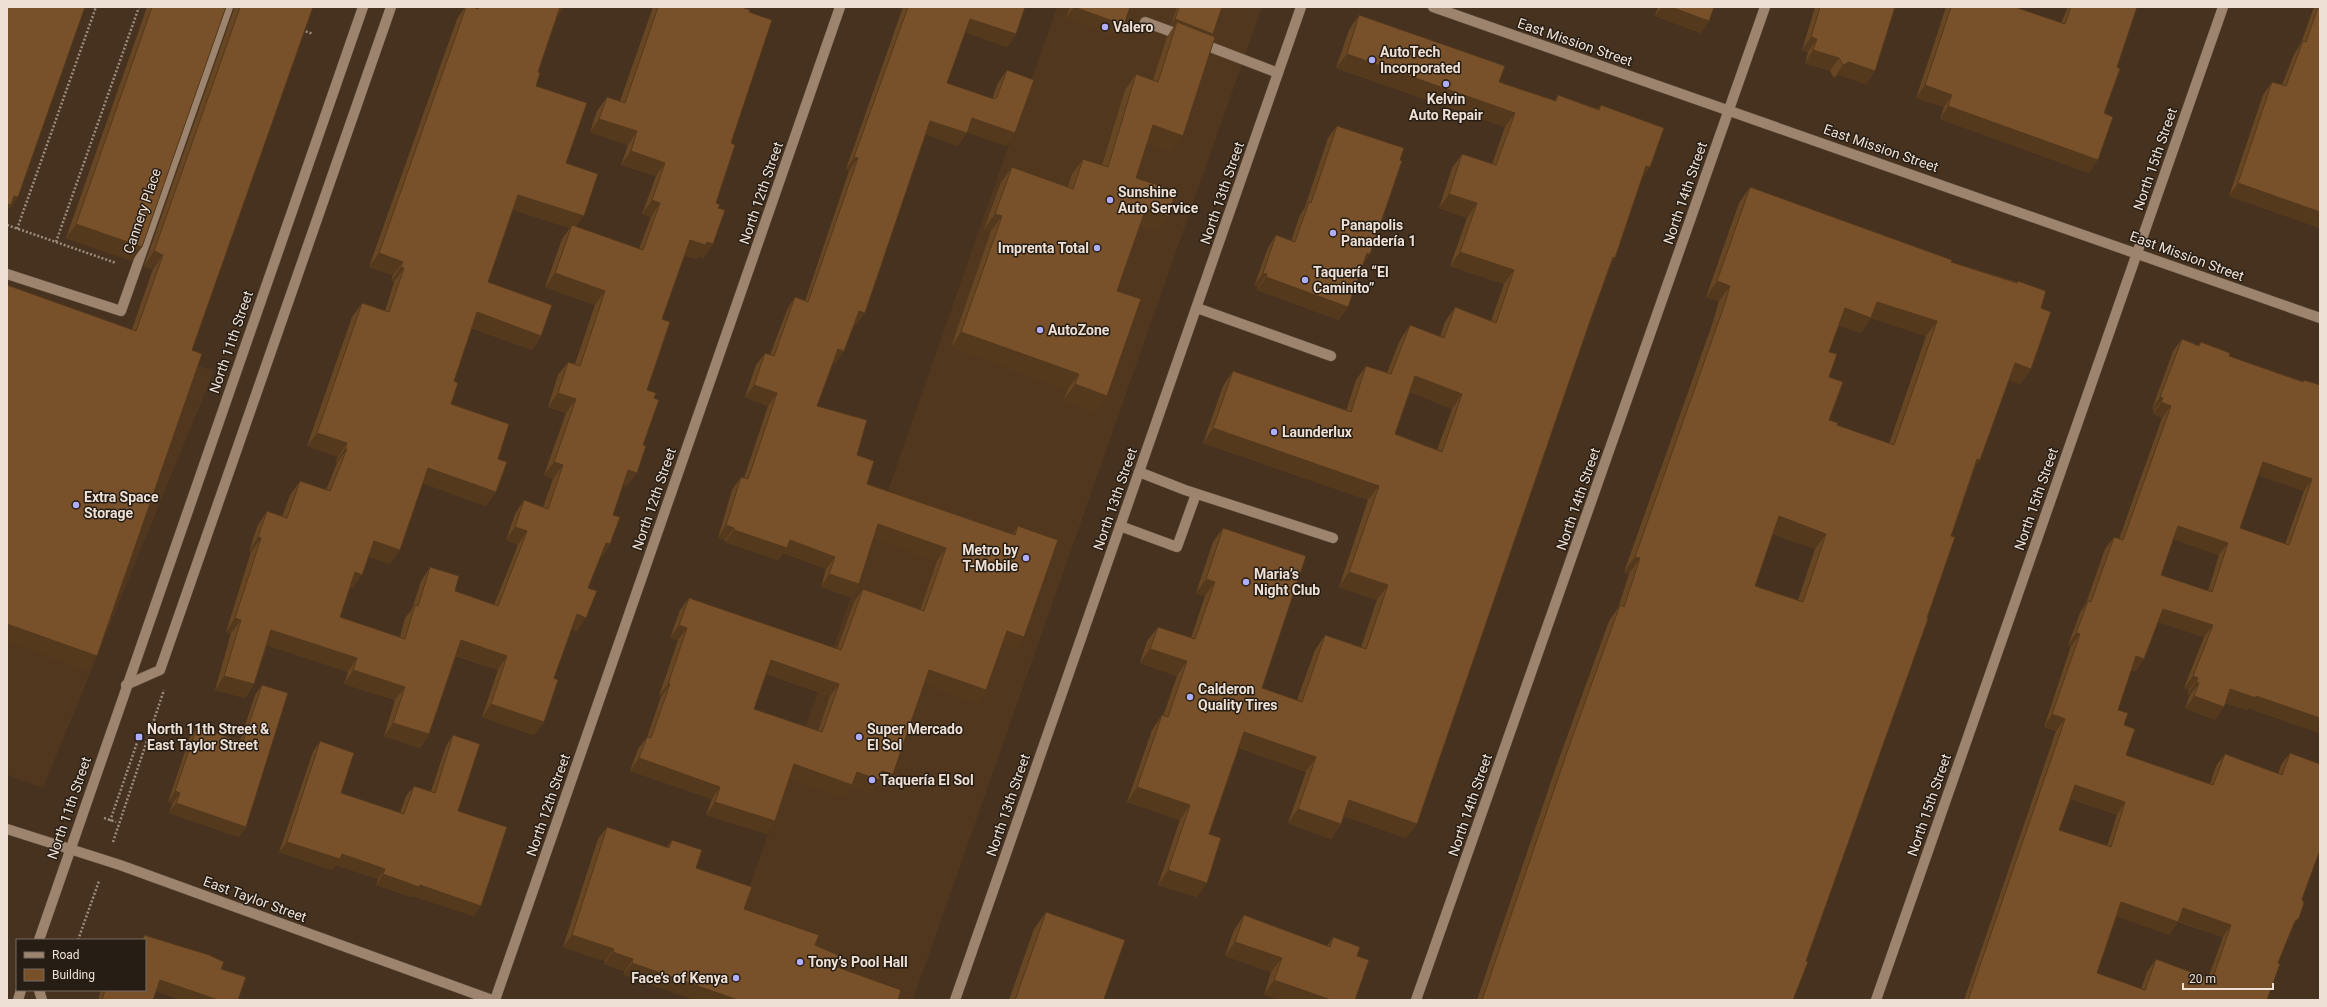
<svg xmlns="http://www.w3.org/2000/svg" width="2327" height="1007" font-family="Roboto,sans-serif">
	<rect width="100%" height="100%" fill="#47321f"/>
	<path fill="#51371e" d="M1057,7H1262L913,1000H710Z
		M7,300L214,371L43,788L7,775Z"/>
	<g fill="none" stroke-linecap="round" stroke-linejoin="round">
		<g stroke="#5f4d3d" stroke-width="11">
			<path id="service" d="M1145,22L1183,36
				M1200,43L1278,73
				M7,274L121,311L228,7
				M1197,308L1331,356
				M1139,472L1185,490L1333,538
				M1120,526L1177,547L1196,494
				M126,685L160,670L391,7
				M39,990L42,1000"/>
		</g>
		<g stroke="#5f4d3d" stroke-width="11">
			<path id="minor" d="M1416,1000L1765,7
				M1876,1000L2223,7"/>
		</g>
		<g stroke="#5f4d3d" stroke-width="11">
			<path id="tertiary" d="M1433,7L2320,318
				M495,1000L840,7"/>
		</g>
		<g stroke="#5f4d3d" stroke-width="11">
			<path id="secondary" d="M7,829L120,865L492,1000
				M39,940L363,7
				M18,1000L21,990
				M955,1000L1301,7"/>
		</g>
		<path stroke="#9e8c7e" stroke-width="2.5" stroke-dasharray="2 2" stroke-linecap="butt" d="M302,30L313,34
			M7,225L116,263
			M17,229L96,7
			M56,242L139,7
			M104,818L116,822
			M110,821L138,740
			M113,842L164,690
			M78,940L99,881"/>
		<use href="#service" stroke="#9c846f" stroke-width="10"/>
		<use href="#minor" stroke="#9c846f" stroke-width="10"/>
		<use href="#tertiary" stroke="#9c846f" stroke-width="10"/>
		<use href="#secondary" stroke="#9c846f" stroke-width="10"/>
	</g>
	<path fill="#674624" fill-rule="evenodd" d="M147,7H226L132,261L66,238Z
		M234,7H313L192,350L87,670L132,329L153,269L144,266L234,9Z
		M465,7H564L556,18L538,72L536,86L566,163L576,227L639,249L651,217L642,214L656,176L621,165L628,145L590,132L597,111L607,97L620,101L653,7H741L749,12L731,143L716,203L718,208L704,258L698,256L696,259L684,255L662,319L627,486L623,485L613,515L610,544L601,558H600L588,588L577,631L571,629L554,678L544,722L534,735L482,717L498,670L456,656L429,734L420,748L384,736L395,700L344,684L348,672L267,645L254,684L245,698L215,690L231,633L226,632L251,552L249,551L258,525L267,511L282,517L290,495L300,481L326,490L337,463H335L338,457L307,446L352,317L362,303L385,311L394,282L391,281L393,275L369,267L457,19ZM513,210L570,228L562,239L545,287L595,305L575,364L568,362L558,375L548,407L566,413L544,475L553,479L543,507L524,500L515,514L506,540L518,545L494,605L455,591L430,567L421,581L412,609L405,618L400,637L340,617L350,587L353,588L369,556L390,564L423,483L486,506L496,492L498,459L451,404L454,381L472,328L532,350L541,336L488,282Z
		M903,7H1025L1016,34L1007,47L965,32L947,83L992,99L998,83L1007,70V146L967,132L958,146L926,134L856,325L853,324L835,364L833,363L817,406L857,455L867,484L1013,534L1018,526L1015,650L1002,645L986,690L977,703L924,683L893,774L885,787L876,784L870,792L852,786L844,797L789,778L767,834L706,815L712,799L630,771L638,749L647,737L661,697L659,696L678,640L670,638L680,610L689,598L837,649L854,602L863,589L920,610L937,561L873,538L859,584L850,597L821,587L826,569L783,553L778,560L725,542V540L718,538L732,490L741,477L744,478L768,406L745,397L756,365L765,353L770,355L787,310L795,297L805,301L849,171L846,169ZM766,674L830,696L818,731L754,709Z
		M1070,7H1130L1124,25L1116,36L1066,18Z
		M1177,7H1222L1172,151L1147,142L1136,178L1168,216L1157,231L1140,225L1117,291L1107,396L1096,411L1064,400L1068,389L951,347L991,231L984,229L1001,182L1012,167L1068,187L1072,174L1083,159L1102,165L1125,90L1136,74L1153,80L1167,37L1174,26L1171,25Z
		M1658,7H1714L1709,21L1701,33L1655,16Z
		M1815,7H1895L1875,71L1866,84L1840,75L1834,78L1830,71L1805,63L1808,52L1802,50Z
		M1946,7H2015L2061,23L2068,7H2137L2117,67L2089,173L1940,119L1944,107L1916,98Z
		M2314,7H2320V228L2229,196L2263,95L2272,82L2282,85L2294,54L2301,43Z
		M1359,15L1499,82L1554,101L1558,95L1598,109L1601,105L1640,181L1615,258L1611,264L1589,324L1417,824L1406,838L1344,816L1341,824L1331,839L1288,823L1306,772L1239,748L1209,834L1197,897L1158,885L1180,820L1127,802L1152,730L1162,715L1163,716L1177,676L1140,663L1147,641L1158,627L1191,638L1205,596L1196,593L1213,542L1223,528L1262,688L1297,700L1315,650L1325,635L1361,647L1377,600L1339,587L1368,500L1203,443L1223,386L1233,371L1346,411L1356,380L1366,366L1387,373L1400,340L1410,325L1440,337L1445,322L1455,307L1491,321L1504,284L1450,266L1467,218L1439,208L1452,168L1462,154L1492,164L1505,127L1336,68L1349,30ZM1410,392L1452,409L1437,450L1395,434Z
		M1337,126L1370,254L1363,264L1348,307L1339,320L1257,290L1258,287L1254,286L1268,248L1276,235L1291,241L1300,215L1305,207L1328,138Z
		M1750,187L1951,262L2017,282L2018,281L2041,308L2031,369L2020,384L2009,380L1974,470L1806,961L1793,1000H1477L1556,767L1609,621L1618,608L1629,574L1624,572L1713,322L1719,301L1706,297L1739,203ZM1871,318L1926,336L1889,444L1837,425L1829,420V352L1838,325L1861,333ZM1773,534L1815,549L1798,600L1755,586Z
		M2182,339L2198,345L2201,342L2229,356L2302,381L2320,385V733L2248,708L2247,710L2225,703L2215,720L2185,708L2190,695H2187L2189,690L2184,688L2204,637L2158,622L2144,659L2136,671L2131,670L2118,710L2124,725L2126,755L2210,784L2216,766L2225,754L2278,774L2281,765L2290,753L2291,930L2278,963L2267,1000H1964L2056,731L2044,727L2071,646L2068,645L2080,613L2086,603L2105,549L2114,537L2119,539L2162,418L2153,414L2154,410L2152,409L2173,351ZM2258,475L2304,491L2285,544L2240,528ZM2173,539L2219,555L2208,591L2161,575ZM2071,799L2117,815L2107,846L2059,830ZM2117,916L2169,935L2178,922L2223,937L2208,978L2156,959L2147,972L2141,989L2097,973Z
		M262,685L246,827L239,837L169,813L173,803L168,802L190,737L197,727L240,741L255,695Z
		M453,735L458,811L474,916L413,896L412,897L376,885L378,879L336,865L332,870L279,852L313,752L320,741L341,793L400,813L406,796L414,786L431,791L446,746Z
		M607,827L667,847L672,840L696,868L752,887L623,975L625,971L604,964L605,961L563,947L598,839Z
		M1046,912L1104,999L1107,1000H1009L1034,929Z
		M1244,915L1327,946L1333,937L1360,947L1264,995L1271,972L1225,956L1234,930Z
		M144,935L156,991L153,1000H98L101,990H145V940H141Z"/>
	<path fill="#54391d" d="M559,7H564L556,18Z
		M1074,7L1124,25L1116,36L1066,18Z
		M1662,7H1671L1709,21L1701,33L1655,16Z
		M970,19L1016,34L1007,47L961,31Z
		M1175,19L1213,34L1209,40L1177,22L1174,26L1171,25Z
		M1811,37L1817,39L1808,52L1802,50Z
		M1813,50L1839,58L1830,71L1805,63Z
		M1347,54L1515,113L1505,127L1336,68Z
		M1849,62L1875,71L1866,84L1840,75L1834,78L1843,65Z
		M1925,85L1952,95L1944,107L1916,98Z
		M1948,106L2098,160L2089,173L1940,119Z
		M972,118L1015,133L1007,146L963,131Z
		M599,119L637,131L628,145L590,132Z
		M930,121L967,133L958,146L922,133Z
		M1153,125L1183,136L1172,151L1142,141Z
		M631,151L665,163L656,176L621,165Z
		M854,157L858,158L849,171L846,169Z
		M1646,166L1650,167L1640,182Z
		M2238,183L2320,212V228L2229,196Z
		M1449,194L1477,203L1467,218L1439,208Z
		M518,195L584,216L574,229L572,225L570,228L509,209Z
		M14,196L18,197L11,208H9L7,211V204Z
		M652,200L660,203L651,217L642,214Z
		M1147,209L1168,216L1157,231L1137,224L1145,211Z
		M995,214L1002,216L991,231L984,229Z
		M76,224L142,247L132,261L66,238Z
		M690,240L707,242L713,244L704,258L698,256L696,259L680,254Z
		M154,251L163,255L153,269L144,266Z
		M1460,252L1514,270L1504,284L1450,266Z
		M379,253L403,262L393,275L369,267Z
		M1367,253L1370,254L1362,266Z
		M1613,257L1615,258L1605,272Z
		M401,267L404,268L394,282L391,281Z
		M555,273L605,291L595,305L545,287Z
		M1263,273L1267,274L1258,287L1254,286Z
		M1266,277L1348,307L1339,320L1257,290Z
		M1717,281L1730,286L1719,301L1706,297Z
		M1877,302L1937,321L1926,336L1871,318L1861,333L1834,324L1845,308Z
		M859,311L865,313L856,325L850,323Z
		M477,312L541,336L532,350L468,326Z
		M961,332L1079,374L1068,389L951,347Z
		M838,349L844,351L835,364L829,361Z
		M2015,363L2031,369L2020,384L2004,379Z
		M1415,376L1462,394L1452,409L1405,390Z
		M1075,384L1107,396L1096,411L1064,400Z
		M754,385L777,393L768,406L745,397Z
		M558,393L576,399L566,413L548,407Z
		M2160,397L2163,398L2154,410L2152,409Z
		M2161,402L2171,406L2162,418L2153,414Z
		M1213,428L1379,486L1368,500L1203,443Z
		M317,433L347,443L338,457L307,446Z
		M345,449H347L337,463H335Z
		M1977,459L1980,460L1970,476Z
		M554,462L563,465L553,479L544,475Z
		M2263,462L2312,479L2304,491L2254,474Z
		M428,468L496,492L486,506L418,482Z
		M628,470L637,473L627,486L618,484Z
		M1779,516L1826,534L1815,549L1768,532Z
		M878,524L946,548L937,561L869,537Z
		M726,525L734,528L725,540L718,538Z
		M2178,526L2228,543L2219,555L2169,538Z
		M515,527L527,531L518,545L506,540Z
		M734,530L790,540L835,557L826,569L783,553L778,560L725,542Z
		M258,537L261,538L251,552L249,551Z
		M374,541L400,550L390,564L364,555Z
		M606,543L610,544L601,558L596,556Z
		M1635,557L1640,558L1629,574L1624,572Z
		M355,572L362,575L353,588L345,586Z
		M1349,572L1388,585L1377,600L1339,587Z
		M829,574L859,584L850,597L821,587Z
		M1206,579L1215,582L1205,596L1196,593Z
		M2163,609L2213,625L2204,637L2154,621Z
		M577,614L586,618L577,631L567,628Z
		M235,618L241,620L231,633L226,632Z
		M7,624L97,656L87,670L7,642Z
		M679,625L687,628L678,640L670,638Z
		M271,630L357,658L348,672L262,644Z
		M1007,631L1024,637L1015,650L998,644Z
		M2076,633L2080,634L2071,646L2068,645Z
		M461,640L507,656L498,670L452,654Z
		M1150,649L1187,661L1177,676L1140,663Z
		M2136,656L2144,659L2136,671L2127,668Z
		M771,660L839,684L830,696L763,673Z
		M353,670L405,687L395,700L344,684Z
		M929,670L986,690L977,703L920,682Z
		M224,676L254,684L245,698L215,690Z
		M2193,676L2198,678L2189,690L2184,688Z
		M2196,682L2199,683L2190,695H2187Z
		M668,684H670L661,697L659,696Z
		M2230,689L2256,696L2320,718V733L2248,708L2247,710L2222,702Z
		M2194,696L2224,707L2215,720L2185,708Z
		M491,704L544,722L534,735L482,717Z
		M2052,714L2065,719L2056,731L2044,727Z
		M393,723L429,734L420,748L384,736Z
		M1244,732L1316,757L1306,772L1234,746Z
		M639,758L720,787L712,799L630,771Z
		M794,764L857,772L882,771L893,774L885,787L876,784L870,792L852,786L844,797L785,777Z
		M2075,785L2125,802L2117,815L2067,797Z
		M1137,787L1190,805L1180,820L1127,802Z
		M175,791L180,793L173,803L168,802Z
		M1349,800L1417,824L1406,838L1339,814Z
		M715,802L775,821L767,834L706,815Z
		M176,803L246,827L239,837L169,813Z
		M1298,809L1341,824L1331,839L1288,823Z
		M287,842L342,854L385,869L378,879L336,865L332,870L279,852Z
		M1168,870L1207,883L1197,897L1158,885Z
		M383,874L420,885L481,906L474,916L413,896L412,897L376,885Z
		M2121,902L2178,922L2169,935L2113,915Z
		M2183,908L2231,925L2223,937L2174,920Z
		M2299,918L2291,930L2295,921Z
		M572,935L614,949L605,961L563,947Z
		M1235,942L1282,958L1271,972L1225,956Z
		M613,952L633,959L625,971L604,964Z
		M632,963L738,1000H694L623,975Z
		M160,980L218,1000H180L153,990Z
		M1274,980L1331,1000H1279L1264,995Z"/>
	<path fill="#78512a" stroke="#54391d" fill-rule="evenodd" d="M7,7H85L18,197L14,196L11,205L7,204Z
		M152,7H226L142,247L76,224Z
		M240,7H313L192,350L202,354L97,656L7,624V285L136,331L163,255L154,251Z
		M466,7H473L478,9L479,7H560L538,72L540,73L536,86L587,103L566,163L598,174L584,216L518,195L488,282L552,305L541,336L477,312L454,381L458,383L451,404L509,424L498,459L507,462L496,492L428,468L400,550L374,541L362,575L355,572L340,617L405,639L415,605L418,606L430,567L459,576L455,591L498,606L527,531L515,527L524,500L548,509L563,465L554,462L576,399L558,393L568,362L580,366L605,291L555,273L572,225L643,250L660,203L652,200L665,163L631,151L637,131L599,119L607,97L625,103L658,7H741L750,10L749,12L772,20L731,143L735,145L716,203L720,205L718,208L725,210L713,244L707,242L705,245L690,240L662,319L670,322L647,390L656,393L654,398L659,400L643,445L646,446L637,473L628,470L613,515L620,517L610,544L606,543L588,588L597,591L586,618L577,614L554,678L558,680L544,722L491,704L507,656L461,640L429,734L393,723L405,687L353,670L357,658L271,630L254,684L224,676L241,620L235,618L261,538L258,537L267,511L287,518L300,481L330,491L347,449H345L347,443L317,433L362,303L389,312L404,268L401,267L403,262L379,253Z
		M908,7H1025L1016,34L970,19L947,83L994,99L997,97L1007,70L1034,80L1015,133L972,118L967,133L930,121L865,313L859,311L844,351L838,349L817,406L867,420L857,455L874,461L867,484L1015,535L1018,526L1058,540L1024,637L1007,631L986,690L929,670L893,774L882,771L879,780L857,772L852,785L794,764L775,821L715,802L720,787L639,758L647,737L651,738L670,684H668L687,628L679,625L689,598L841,650L863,589L924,611L946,548L878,524L859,584L829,574L835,557L790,540L787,548L734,530V528L726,525L741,477L748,479L777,393L754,385L765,353L774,356L795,297L808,302L858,158L854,157ZM771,660L839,684L822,732L754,709Z
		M1074,7H1130L1124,25Z
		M1179,7H1222L1213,34L1175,19Z
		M1671,7H1714L1709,21Z
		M1820,7H1895L1875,71L1849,62L1843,65L1839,58L1813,50L1817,39L1811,37Z
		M1951,7H2015L2065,24L2071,7H2137L2117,67L2120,69L2104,113L2113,117L2098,160L1948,106L1952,95L1925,85Z
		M2318,7H2320V212L2238,183L2272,82L2286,86L2303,41L2306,42Z
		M1359,15L1505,66L1499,82L1556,101L1558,95L1599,110L1601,105L1664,128L1650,167L1646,166L1615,258L1613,257L1589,324L1417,824L1349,800L1341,824L1298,809L1316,757L1244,732L1209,834L1221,838L1207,883L1168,870L1190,805L1137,787L1162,715L1168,717L1187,661L1150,649L1158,627L1195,639L1215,582L1206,579L1223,528L1306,556L1262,688L1302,702L1325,635L1366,649L1388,585L1349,572L1379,486L1213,428L1233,371L1351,412L1366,366L1391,374L1410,325L1444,338L1455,307L1496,323L1514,270L1460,252L1477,203L1449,194L1462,154L1496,165L1515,113L1347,54ZM1415,376L1462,394L1442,452L1395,434Z
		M1177,22L1215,37L1183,136L1153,125L1136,178L1176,191L1168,216L1147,209L1145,211L1117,291L1141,299L1107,396L1075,384L1079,374L961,332L1002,216L995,214L1012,167L1073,189L1083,159L1108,167L1136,74L1158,82Z
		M1337,126L1404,148L1400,160L1402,161L1370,254L1367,253L1348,307L1266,277L1267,274L1263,273L1276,235L1295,242L1309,202L1311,203Z
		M1750,187L1952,260L1951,262L2017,283L2018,281L2046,291L2041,308L2051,312L2031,369L2015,363L1980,460L1977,459L1951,536L1955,537L1927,618L1928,619L1806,961L1808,962L1793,1000H1482L1567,752L1620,605L1624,607L1640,558L1635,557L1724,306L1730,286L1717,281ZM1877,302L1937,321L1894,445L1837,425L1838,423L1829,420L1843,382L1829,377L1837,354L1829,352L1845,308L1871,318ZM1779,516L1826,534L1803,602L1755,586Z
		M2182,339L2199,346L2201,342L2230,353L2229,356L2303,382L2304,380L2320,385V718L2256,696V698L2230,689L2224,707L2194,696L2199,683L2196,682L2198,678L2193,676L2213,625L2163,609L2144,659L2136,656L2118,710L2128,713L2124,725L2135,729L2126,755L2213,785L2225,754L2282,775L2290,753L2320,764V850L2302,899L2304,903L2299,918L2295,921L2278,963L2280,964L2267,1000H1968L2065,719L2052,714L2080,634L2076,633L2088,601L2091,602L2114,537L2123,540L2171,406L2161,402L2163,398L2160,397ZM2263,462L2312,479L2289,545L2240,528ZM2178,526L2228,543L2212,592L2161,575ZM2075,785L2125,802L2111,847L2059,830ZM2121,902L2178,922L2183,908L2231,925L2212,980L2156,959L2145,990L2097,973Z
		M262,685L288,693L246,827L176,803L180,793L175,791L197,727L243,742Z
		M453,735L480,744L458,811L507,827L481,906L420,885L419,887L383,874L385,869L342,854L340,859L287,842L320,741L354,753L341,793L404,814L414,786L435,793Z
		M607,827L669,848L672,840L702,850L696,868L752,887L744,909L819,935L815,945L838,955L834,966L901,990L898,1000H738L632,963L633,959L613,952L614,949L572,935Z
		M1046,912L1125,940L1104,999L1107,1000H1015Z
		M1244,915L1330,947L1333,937L1360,947L1357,956L1369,960L1355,1000H1331L1274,980L1282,958L1235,942Z
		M144,935L209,955L224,962L221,969L246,977L238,1000H218L160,980L153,1000H102L105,990H145V940H143Z"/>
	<g fill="#afaefa" stroke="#261d14" stroke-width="1.5">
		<circle cx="1105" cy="27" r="4"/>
		<circle cx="1372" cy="60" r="4"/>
		<circle cx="1446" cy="84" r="4"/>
		<circle cx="1110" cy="200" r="4"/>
		<circle cx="1333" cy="233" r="4"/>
		<circle cx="1097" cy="248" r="4"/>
		<circle cx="1305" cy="280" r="4"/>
		<circle cx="1040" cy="330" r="4"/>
		<circle cx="1274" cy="432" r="4"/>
		<circle cx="76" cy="505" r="4"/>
		<circle cx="1026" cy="558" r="4"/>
		<circle cx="1246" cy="582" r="4"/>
		<circle cx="1190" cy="697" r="4"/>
		<rect x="135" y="733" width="8" height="8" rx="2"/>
		<circle cx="859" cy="737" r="4"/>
		<circle cx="872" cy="780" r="4"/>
		<circle cx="800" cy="962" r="4"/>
		<circle cx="736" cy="978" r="4"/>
	</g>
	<g text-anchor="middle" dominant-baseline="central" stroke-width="3" stroke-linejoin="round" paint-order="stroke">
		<g font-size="14" font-weight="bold" fill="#eee0d5" stroke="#261d14" text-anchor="start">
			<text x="1113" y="27">Valero</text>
			<text x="1380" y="52">AutoTech<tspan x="1380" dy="16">Incorporated</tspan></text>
			<text x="1446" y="99" text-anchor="middle">Kelvin<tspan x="1446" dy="16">Auto Repair</tspan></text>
			<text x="1118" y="192">Sunshine<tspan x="1118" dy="16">Auto Service</tspan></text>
			<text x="1341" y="225">Panapolis<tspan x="1341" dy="16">Panadería 1</tspan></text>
			<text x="1089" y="248" text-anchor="end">Imprenta Total</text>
			<text x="1313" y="272">Taquería “El<tspan x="1313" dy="16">Caminito”</tspan></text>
			<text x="1048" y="330">AutoZone</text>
			<text x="1282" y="432">Launderlux</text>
			<text x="84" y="497">Extra Space<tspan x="84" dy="16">Storage</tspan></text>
			<text x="1018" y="550" text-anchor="end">Metro by<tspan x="1018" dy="16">T-Mobile</tspan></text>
			<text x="1254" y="574">Maria’s<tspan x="1254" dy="16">Night Club</tspan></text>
			<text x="1198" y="689">Calderon<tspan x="1198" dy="16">Quality Tires</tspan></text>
			<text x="147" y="729">North 11th Street &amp;<tspan x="147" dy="16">East Taylor Street</tspan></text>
			<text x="867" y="729">Super Mercado<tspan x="867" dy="16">El Sol</tspan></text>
			<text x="880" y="780">Taquería El Sol</text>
			<text x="808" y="962">Tony’s Pool Hall</text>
			<text x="728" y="978" text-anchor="end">Face’s of Kenya</text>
		</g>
		<g font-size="14" fill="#eee0d5" stroke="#261d14">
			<text transform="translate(1575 42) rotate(19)">East Mission Street</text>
			<text transform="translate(1881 148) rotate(19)">East Mission Street</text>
			<text transform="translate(2155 159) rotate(-71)">North 15th Street</text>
			<text transform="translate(761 193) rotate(-71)">North 12th Street</text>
			<text transform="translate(1222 193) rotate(-71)">North 13th Street</text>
			<text transform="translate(1685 193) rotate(-71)">North 14th Street</text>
			<text transform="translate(142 211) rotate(-71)">Cannery Place</text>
			<text transform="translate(2187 256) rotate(20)">East Mission Street</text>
			<text transform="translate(231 342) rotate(-71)">North 11th Street</text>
			<text transform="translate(654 499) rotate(-71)">North 12th Street</text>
			<text transform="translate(1115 499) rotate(-71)">North 13th Street</text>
			<text transform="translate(1578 499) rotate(-71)">North 14th Street</text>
			<text transform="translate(2036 499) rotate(-71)">North 15th Street</text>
			<text transform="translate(548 805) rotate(-71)">North 12th Street</text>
			<text transform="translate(1008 805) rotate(-71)">North 13th Street</text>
			<text transform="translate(1470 805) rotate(-71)">North 14th Street</text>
			<text transform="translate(1929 805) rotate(-71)">North 15th Street</text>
			<text transform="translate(69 808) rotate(-71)">North 11th Street</text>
			<text transform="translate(255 899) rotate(20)">East Taylor Street</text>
		</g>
	</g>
	<rect width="2327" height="1007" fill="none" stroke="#eee0d5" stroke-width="16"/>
	<rect x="16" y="939" width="130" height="52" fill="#261d14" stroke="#766b61"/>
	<rect x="24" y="952" width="20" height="6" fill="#9c846f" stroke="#766b61"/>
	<text x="52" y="959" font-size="12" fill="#eee0d5">Road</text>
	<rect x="24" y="969" width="20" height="12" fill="#78512a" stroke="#766b61"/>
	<text x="52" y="979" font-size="12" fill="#eee0d5">Building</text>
	<path d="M2183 983v6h90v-6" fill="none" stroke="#eee0d5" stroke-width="2"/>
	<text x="2189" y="983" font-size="12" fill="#eee0d5" stroke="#261d14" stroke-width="3" paint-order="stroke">20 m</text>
</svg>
